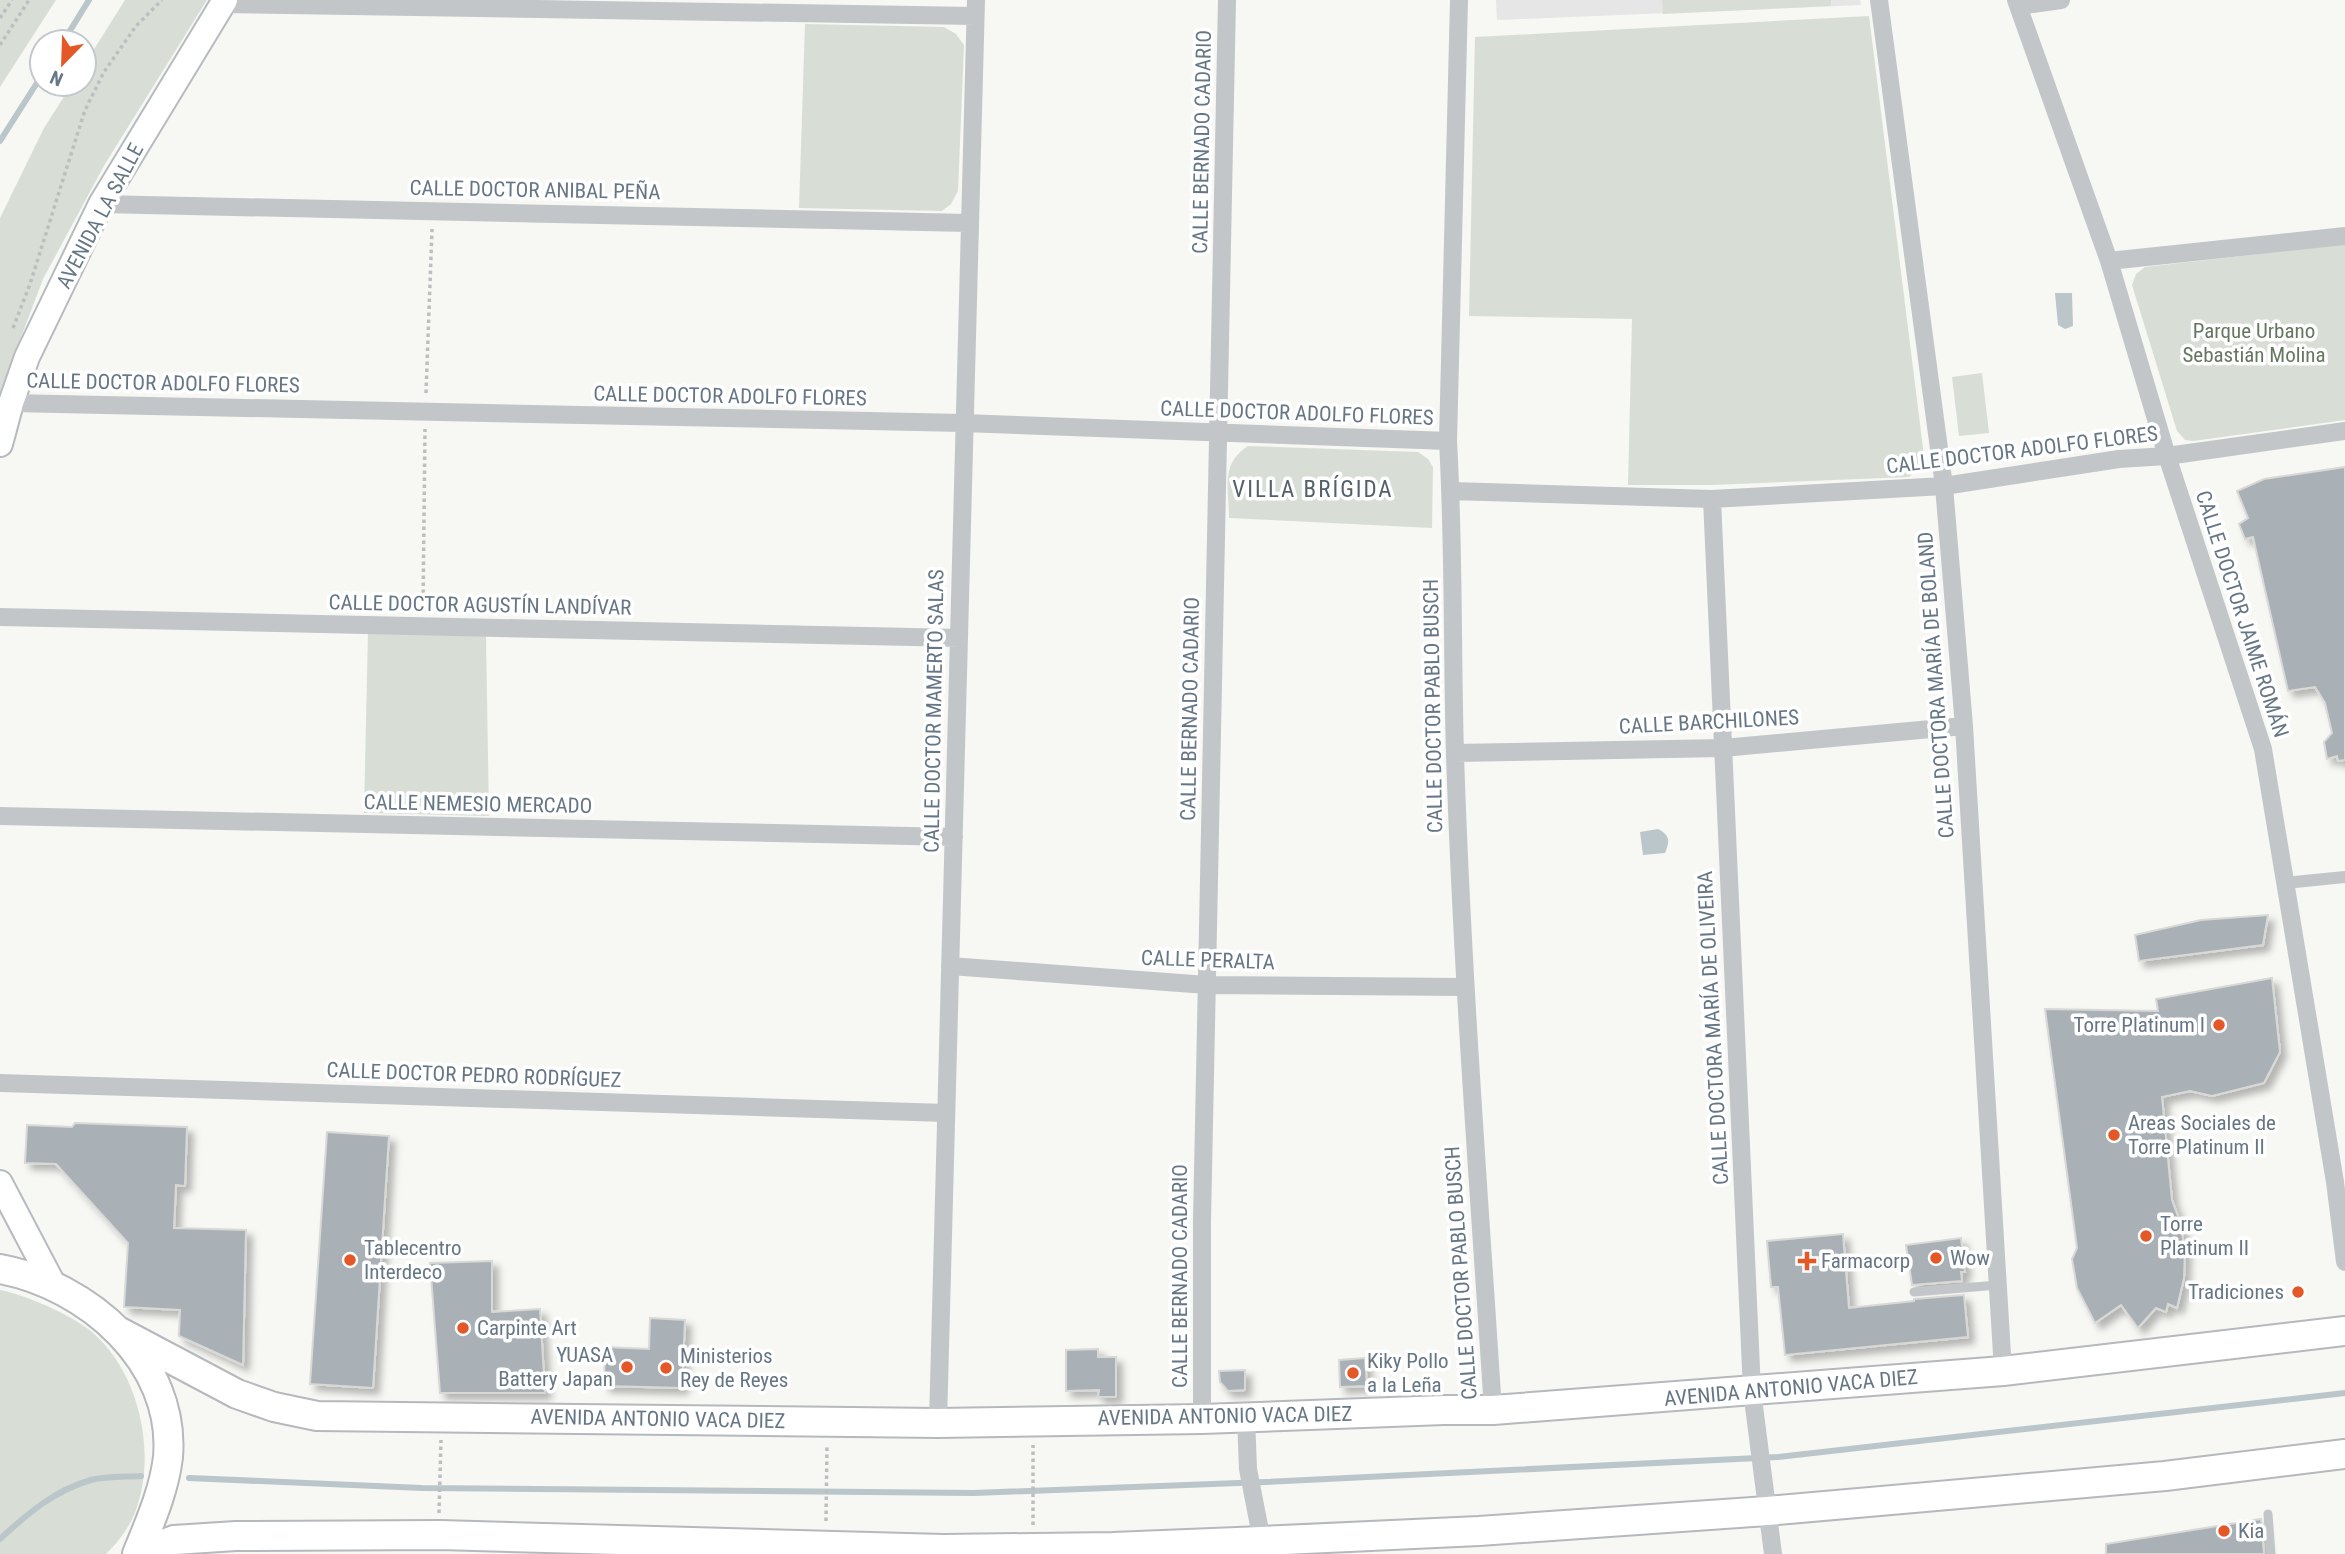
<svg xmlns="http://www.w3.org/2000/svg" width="2345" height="1554" font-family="'Roboto Condensed',sans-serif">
	<defs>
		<filter id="shadow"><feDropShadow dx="6" dy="6" stdDeviation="3.5" flood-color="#0004"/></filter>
	</defs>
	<rect width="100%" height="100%" fill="#f7f7f4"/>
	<path fill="#e5e6e5" d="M1496,0H1860L1861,5L1497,20Z"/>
	<path fill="#d8ded5" d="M0,0H56L0,87Z
		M125,0H207L105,164L43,279L0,393V218L44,128L72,84H84V65Z
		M1662,0H1831V6L1663,14Z
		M1869,16L1924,456L1919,468L1909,477L1710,485H1628L1632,319L1469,316L1475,37Z
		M805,24L944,27L956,34L964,45L958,191L951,204L942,211L799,208Z
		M2345,244V420L2193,441L2185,440L2177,431L2132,285L2136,274L2145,267Z
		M1982,373L1989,433L1959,436L1952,377Z
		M1248,446L1418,452L1428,459L1433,467L1432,528L1229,518C1229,488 1220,464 1248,446Z
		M368,631L486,636L489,816L364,813Z
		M0,1290C26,1295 72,1315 92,1332C139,1372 157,1452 136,1510C130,1527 119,1541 106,1554H0Z"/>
	<path fill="#bac6ca" d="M2055,293H2072L2073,326L2065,329L2058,325Z
		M1658,829C1670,835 1670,841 1665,853L1643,855L1640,832Z"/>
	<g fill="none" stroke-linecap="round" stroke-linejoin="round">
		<path stroke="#bac6ca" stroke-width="6" d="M63,42L89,0
			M0,141L42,75
			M189,1478L422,1488L974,1493L1265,1482L1778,1457L2345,1393
			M0,1539C27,1514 55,1490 91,1480C106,1476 125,1477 141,1476"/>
	</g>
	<path fill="#a9b1b7" stroke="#d8d9d6" stroke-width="2" filter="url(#shadow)" d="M2345,467V760L2338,761L2337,756L2327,759L2324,742L2332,733L2325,703L2315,687L2288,691L2253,537L2245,539L2239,524L2248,518L2237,491L2264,479Z
		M2268,915L2263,945L2139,961L2135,935L2201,920Z
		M2272,978L2280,1052L2264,1083L2212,1096L2190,1091L2162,1097L2172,1200L2180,1222L2185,1250L2184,1278L2177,1308L2168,1304L2166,1312L2156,1308L2138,1328L2121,1305L2095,1323L2077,1288L2072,1259L2077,1248L2045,1009L2158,1011L2156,999Z
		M75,1123L187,1127L185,1186L176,1185L174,1228L246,1230L243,1365L179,1336L180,1310L124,1307L128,1243L56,1164L25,1163L27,1125L72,1127Z
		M327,1132L389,1136L373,1388L310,1384Z
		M1843,1234L1849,1308L1914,1301V1299L1964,1295L1968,1337L1785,1355L1778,1287H1771L1767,1241Z
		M1961,1238L1965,1272H1961L1962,1281L1912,1285L1906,1245Z
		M492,1261V1312L540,1309L545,1393H440L430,1263Z
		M650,1318L685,1320L682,1388L604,1386L605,1347L649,1349Z
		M1098,1349V1357H1116V1397H1098L1099,1390L1066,1391V1350Z
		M1365,1358L1367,1386L1340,1387L1339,1360Z
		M1245,1370V1390L1228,1391L1220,1382L1219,1371Z
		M2261,1519L2264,1554H2106V1544Z"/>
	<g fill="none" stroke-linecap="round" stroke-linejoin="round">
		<g stroke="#b6bbc0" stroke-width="28">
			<path id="secondary" d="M0,444L11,403L27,357L101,204L225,0
				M0,1183L54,1286"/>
		</g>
		<g stroke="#b5b8bc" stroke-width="32">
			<path id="trunk" d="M0,1269C87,1285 176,1361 168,1457C164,1491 150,1522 137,1554
				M120,1332L237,1394L274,1407L317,1416L938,1423L1202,1419L1444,1410H1493L2003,1371L2345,1331
				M137,1554L174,1540L236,1536L440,1535L943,1549L1113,1547L1262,1541L1479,1531L1767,1511L2165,1476L2345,1454"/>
		</g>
		<path stroke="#bcbec1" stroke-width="3.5" stroke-dasharray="3.5 3.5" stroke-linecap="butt" d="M0,18L12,0
			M0,45L29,0
			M13,328L30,284L85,110L104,72L136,26L162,0
			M426,393L432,229
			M423,607L425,429
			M439,1513L441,1440
			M826,1521L827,1444
			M1033,1525V1445"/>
		<path stroke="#c2c6c9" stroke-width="9" d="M1914,1292L1998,1285
			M2268,1514L2271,1554"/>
		<path stroke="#c2c6c9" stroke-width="12" d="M2285,883L2345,877"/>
		<path stroke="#c2c6c9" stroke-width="18" d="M1459,0L1448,441C1454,546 1452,650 1455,754C1462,973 1479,1192 1493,1410
			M1879,0L1944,486L1964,726L2003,1371
			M2016,0L2109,261L2167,456L2263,749L2335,1182L2345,1262
			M222,4L975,16
			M2018,6L2061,0
			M101,204L968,223
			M2109,261L2345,236
			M11,403L963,423L1448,441
			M1451,491L1712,499L1944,486L2119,459L2167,456L2345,431
			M1712,499L1752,1391L1773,1554
			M0,617L959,638
			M1455,753L1723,748L1964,726
			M0,816L954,837
			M950,966L1207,985L1465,987
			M0,1083L946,1113
			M1246,1417L1248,1469L1262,1541L1265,1548
			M1202,1419V1221L1227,0
			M938,1423L976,0"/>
		<use href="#secondary" stroke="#fff" stroke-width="24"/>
		<use href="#trunk" stroke="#fff" stroke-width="28"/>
	</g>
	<g fill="#e45727" stroke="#fff" stroke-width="2.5">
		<circle cx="2219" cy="1025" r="7"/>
		<circle cx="2114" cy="1135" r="7"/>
		<circle cx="2146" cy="1236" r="7"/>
		<circle cx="1936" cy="1258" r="7"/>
		<circle cx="350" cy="1260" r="7"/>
		<path d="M1803.5 1250.5h7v7h7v7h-7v7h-7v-7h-7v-7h7z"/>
		<circle cx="2298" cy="1292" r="7"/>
		<circle cx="463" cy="1328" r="7"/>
		<circle cx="627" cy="1367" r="7"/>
		<circle cx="666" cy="1368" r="7"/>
		<circle cx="1353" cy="1373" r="7"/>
		<circle cx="2224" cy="1531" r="7"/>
	</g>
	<g text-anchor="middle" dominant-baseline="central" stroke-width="7" stroke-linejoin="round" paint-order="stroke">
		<g font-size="21" fill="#667685" stroke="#fff">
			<text transform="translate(1202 142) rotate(-89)">CALLE BERNADO CADARIO</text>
			<text transform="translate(535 190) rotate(1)">CALLE DOCTOR ANIBAL PEÑA</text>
			<text transform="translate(100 216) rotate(-62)">AVENIDA LA SALLE</text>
			<text transform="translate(163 383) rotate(1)">CALLE DOCTOR ADOLFO FLORES</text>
			<text transform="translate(730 396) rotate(1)">CALLE DOCTOR ADOLFO FLORES</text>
			<text transform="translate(1297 413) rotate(2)">CALLE DOCTOR ADOLFO FLORES</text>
			<text transform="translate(2022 450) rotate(-7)">CALLE DOCTOR ADOLFO FLORES</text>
			<text transform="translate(480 605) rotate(1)">CALLE DOCTOR AGUSTÍN LANDÍVAR</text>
			<text transform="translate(2242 614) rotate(72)">CALLE DOCTOR JAIME ROMÁN</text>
			<text transform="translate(1936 685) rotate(-94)">CALLE DOCTORA MARÍA DE BOLAND</text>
			<text transform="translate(1433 706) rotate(-91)">CALLE DOCTOR PABLO BUSCH</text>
			<text transform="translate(1190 709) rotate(-89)">CALLE BERNADO CADARIO</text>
			<text transform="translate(934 711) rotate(-89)">CALLE DOCTOR MAMERTO SALAS</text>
			<text transform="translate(1709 722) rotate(-3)">CALLE BARCHILONES</text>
			<text transform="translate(478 804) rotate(1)">CALLE NEMESIO MERCADO</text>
			<text transform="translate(1208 960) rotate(2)">CALLE PERALTA</text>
			<text transform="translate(1713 1028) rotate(-93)">CALLE DOCTORA MARÍA DE OLIVEIRA</text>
			<text transform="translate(474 1075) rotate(2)">CALLE DOCTOR PEDRO RODRÍGUEZ</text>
			<text transform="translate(1461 1273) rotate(-94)">CALLE DOCTOR PABLO BUSCH</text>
			<text transform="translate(1180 1276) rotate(-90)">CALLE BERNADO CADARIO</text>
			<text transform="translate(1791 1388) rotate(-5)">AVENIDA ANTONIO VACA DIEZ</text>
			<text transform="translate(1225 1416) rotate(-1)">AVENIDA ANTONIO VACA DIEZ</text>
			<text transform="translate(658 1419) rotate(1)">AVENIDA ANTONIO VACA DIEZ</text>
		</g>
		<g font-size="21" fill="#657761" stroke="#fff">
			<text x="2254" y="331">Parque Urbano<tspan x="2254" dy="24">Sebastián Molina</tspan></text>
		</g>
		<g font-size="21" fill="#667685" stroke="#fff" text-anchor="start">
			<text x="2205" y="1025" text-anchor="end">Torre Platinum I</text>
			<text x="2128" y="1123">Areas Sociales de<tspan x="2128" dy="24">Torre Platinum II</tspan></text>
			<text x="2160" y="1224">Torre<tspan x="2160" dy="24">Platinum II</tspan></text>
			<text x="364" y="1248">Tablecentro<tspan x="364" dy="24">Interdeco</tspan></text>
			<text x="1950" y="1258">Wow</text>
			<text x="1821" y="1261">Farmacorp</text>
			<text x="2284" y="1292" text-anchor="end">Tradiciones</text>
			<text x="477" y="1328">Carpinte Art</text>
			<text x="613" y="1355" text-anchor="end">YUASA<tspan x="613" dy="24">Battery Japan</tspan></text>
			<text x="680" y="1356">Ministerios<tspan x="680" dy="24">Rey de Reyes</tspan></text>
			<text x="1367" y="1361">Kiky Pollo<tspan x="1367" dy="24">a la Leña</tspan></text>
			<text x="2238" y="1531">Kia</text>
		</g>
		<g font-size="23" letter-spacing="2" fill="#54606a" stroke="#fff">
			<text x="1313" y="489">VILLA BRÍGIDA</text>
		</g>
	</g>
	<g transform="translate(63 63) rotate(203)"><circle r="33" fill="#ffffff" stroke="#c2c8ce" stroke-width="2"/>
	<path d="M0-5L12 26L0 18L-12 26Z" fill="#e45727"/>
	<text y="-10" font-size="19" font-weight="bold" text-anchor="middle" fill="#667685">N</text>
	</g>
</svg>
